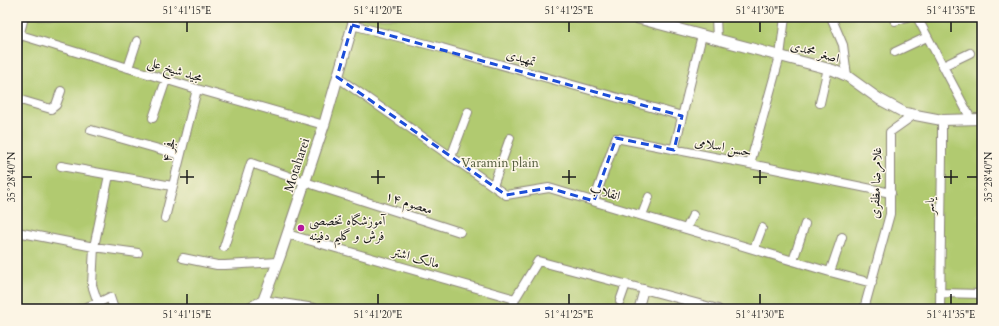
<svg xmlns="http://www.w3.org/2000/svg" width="999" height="326" font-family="Cardo,Amiri,serif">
	<rect width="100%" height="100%" fill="#fcf5e5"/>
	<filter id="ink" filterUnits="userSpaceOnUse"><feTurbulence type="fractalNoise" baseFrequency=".025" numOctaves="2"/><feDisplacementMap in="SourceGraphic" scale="8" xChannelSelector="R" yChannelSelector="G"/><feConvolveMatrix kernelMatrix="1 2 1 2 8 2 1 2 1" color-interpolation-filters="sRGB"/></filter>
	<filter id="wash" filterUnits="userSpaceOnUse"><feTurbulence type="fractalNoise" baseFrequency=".012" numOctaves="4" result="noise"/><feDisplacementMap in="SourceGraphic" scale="16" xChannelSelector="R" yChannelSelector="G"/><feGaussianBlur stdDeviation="0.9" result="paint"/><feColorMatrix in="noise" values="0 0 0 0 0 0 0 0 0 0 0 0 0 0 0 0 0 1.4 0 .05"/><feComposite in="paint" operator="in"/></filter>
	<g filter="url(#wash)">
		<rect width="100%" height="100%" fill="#f9ead4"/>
		<path fill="#b1ca6f" stroke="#667346" d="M17,17H982V309H17Z"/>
	</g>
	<g filter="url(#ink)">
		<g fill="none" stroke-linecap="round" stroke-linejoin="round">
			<g stroke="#8a8378" stroke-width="10">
				<path id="minor" d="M716,17L717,39
					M831,17L843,45L847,76
					M893,17L895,21L907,17
					M917,17L971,119
					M352,25L442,48L682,116
					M17,34L197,89L324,125
					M17,44L24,17
					M895,52L927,37
					M943,66L970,53
					M128,68L137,41
					M337,77L506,195L549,188L830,272L872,283
					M17,99L51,109L56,105L61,91
					M820,103L828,68
					M153,118L166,80
					M91,130L180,155
					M674,150L702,35
					M451,157L468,112
					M750,164L780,56L785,17
					M61,166L172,186
					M493,186L510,138
					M594,201L616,138L750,164L891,193
					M642,215L649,197
					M165,218L197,89
					M686,229L693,215
					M17,232L94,247L138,253
					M287,234L515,299
					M224,247L251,163L305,182L460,232
					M754,249L762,228
					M183,258L217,265H225L278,262
					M793,261L805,224
					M830,272L842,237
					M940,293L982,294
					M620,301L626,284
					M98,303L92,285L94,247L109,175
					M639,307L644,289
					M81,309L98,303L110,297L114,309
					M512,309L515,299L538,261L718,309
					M864,309L890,214V132L914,115
					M940,309L942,154V120"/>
			</g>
			<g stroke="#8a8378" stroke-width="12">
				<path id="tertiary" d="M633,17L833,70L847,76L879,99L905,113L942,120L982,119
					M263,301L280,256L324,125L355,17
					M247,309L263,301L314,309"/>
			</g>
			<use href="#minor" stroke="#fff" stroke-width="8"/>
			<use href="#tertiary" stroke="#fff" stroke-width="10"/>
		</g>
	</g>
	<path fill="none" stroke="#1d4ed8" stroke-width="3" stroke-dasharray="8 5" stroke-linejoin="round" d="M352,25L682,116L674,150L616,138L594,201L549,188L506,195L337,77Z"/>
	<path fill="none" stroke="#1c1c1c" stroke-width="1.5" d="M187,22V32M378,22V32M569,22V32M760,22V32M951,22V32M187,170V184M378,170V184M569,170V184M760,170V184M951,170V184M22,177H32M180,177H194M371,177H385M562,177H576M753,177H767M944,177H958M967,177H977M187,294V304M378,294V304M569,294V304M760,294V304M951,294V304"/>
	<circle fill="#b5179e" stroke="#fcf5e5" stroke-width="1.5" cx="301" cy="228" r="4"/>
	<g text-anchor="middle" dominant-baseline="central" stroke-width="3" stroke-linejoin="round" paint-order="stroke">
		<g font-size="13" fill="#1c1c1c" stroke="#fcf5e5">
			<text transform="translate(815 52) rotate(16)">اصغر محمدی</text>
			<text transform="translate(521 58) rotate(16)">تمهیدی</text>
			<text transform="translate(175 70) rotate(17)">مجید شیخ علی</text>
			<text transform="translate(723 147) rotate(11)">حسن اسلامی</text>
			<text transform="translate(169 150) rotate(-76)">فجر ۴</text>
			<text transform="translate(297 165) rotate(-72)">Motaharei</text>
			<text transform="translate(876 183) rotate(-88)">غلامرضا مظفری</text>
			<text transform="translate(605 192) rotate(17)">انقلاب</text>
			<text transform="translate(409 203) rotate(18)">۱۴ معصوم</text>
			<text transform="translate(930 206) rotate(-89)">یاسر</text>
			<text transform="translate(416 258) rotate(16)">مالک اشتر</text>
		</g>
		<g font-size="13" fill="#505939" stroke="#fcf5e5">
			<text x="500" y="163">Varamin plain</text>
		</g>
		<g font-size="13" fill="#1c1c1c" stroke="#fcf5e5" text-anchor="start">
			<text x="309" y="221">آموزشگاه تخصصی<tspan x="309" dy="15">فرش و گلیم دفینه</tspan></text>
		</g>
	</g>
	<rect width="999" height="326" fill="none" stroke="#fcf5e5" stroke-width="44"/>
	<rect x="22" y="22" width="955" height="282" fill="none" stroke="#1c1c1c" stroke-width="1.5"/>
	<g font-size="10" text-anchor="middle" fill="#1c1c1c">
		<text x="187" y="14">51°41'15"E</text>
		<text x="378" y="14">51°41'20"E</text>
		<text x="569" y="14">51°41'25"E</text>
		<text x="760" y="14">51°41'30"E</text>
		<text x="951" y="14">51°41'35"E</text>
		<text transform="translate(11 177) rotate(-90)" y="4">35°28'40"N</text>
		<text transform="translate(988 177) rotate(-90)" y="4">35°28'40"N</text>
		<text x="187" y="318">51°41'15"E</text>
		<text x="378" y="318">51°41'20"E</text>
		<text x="569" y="318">51°41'25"E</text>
		<text x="760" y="318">51°41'30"E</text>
		<text x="951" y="318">51°41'35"E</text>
	</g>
</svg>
